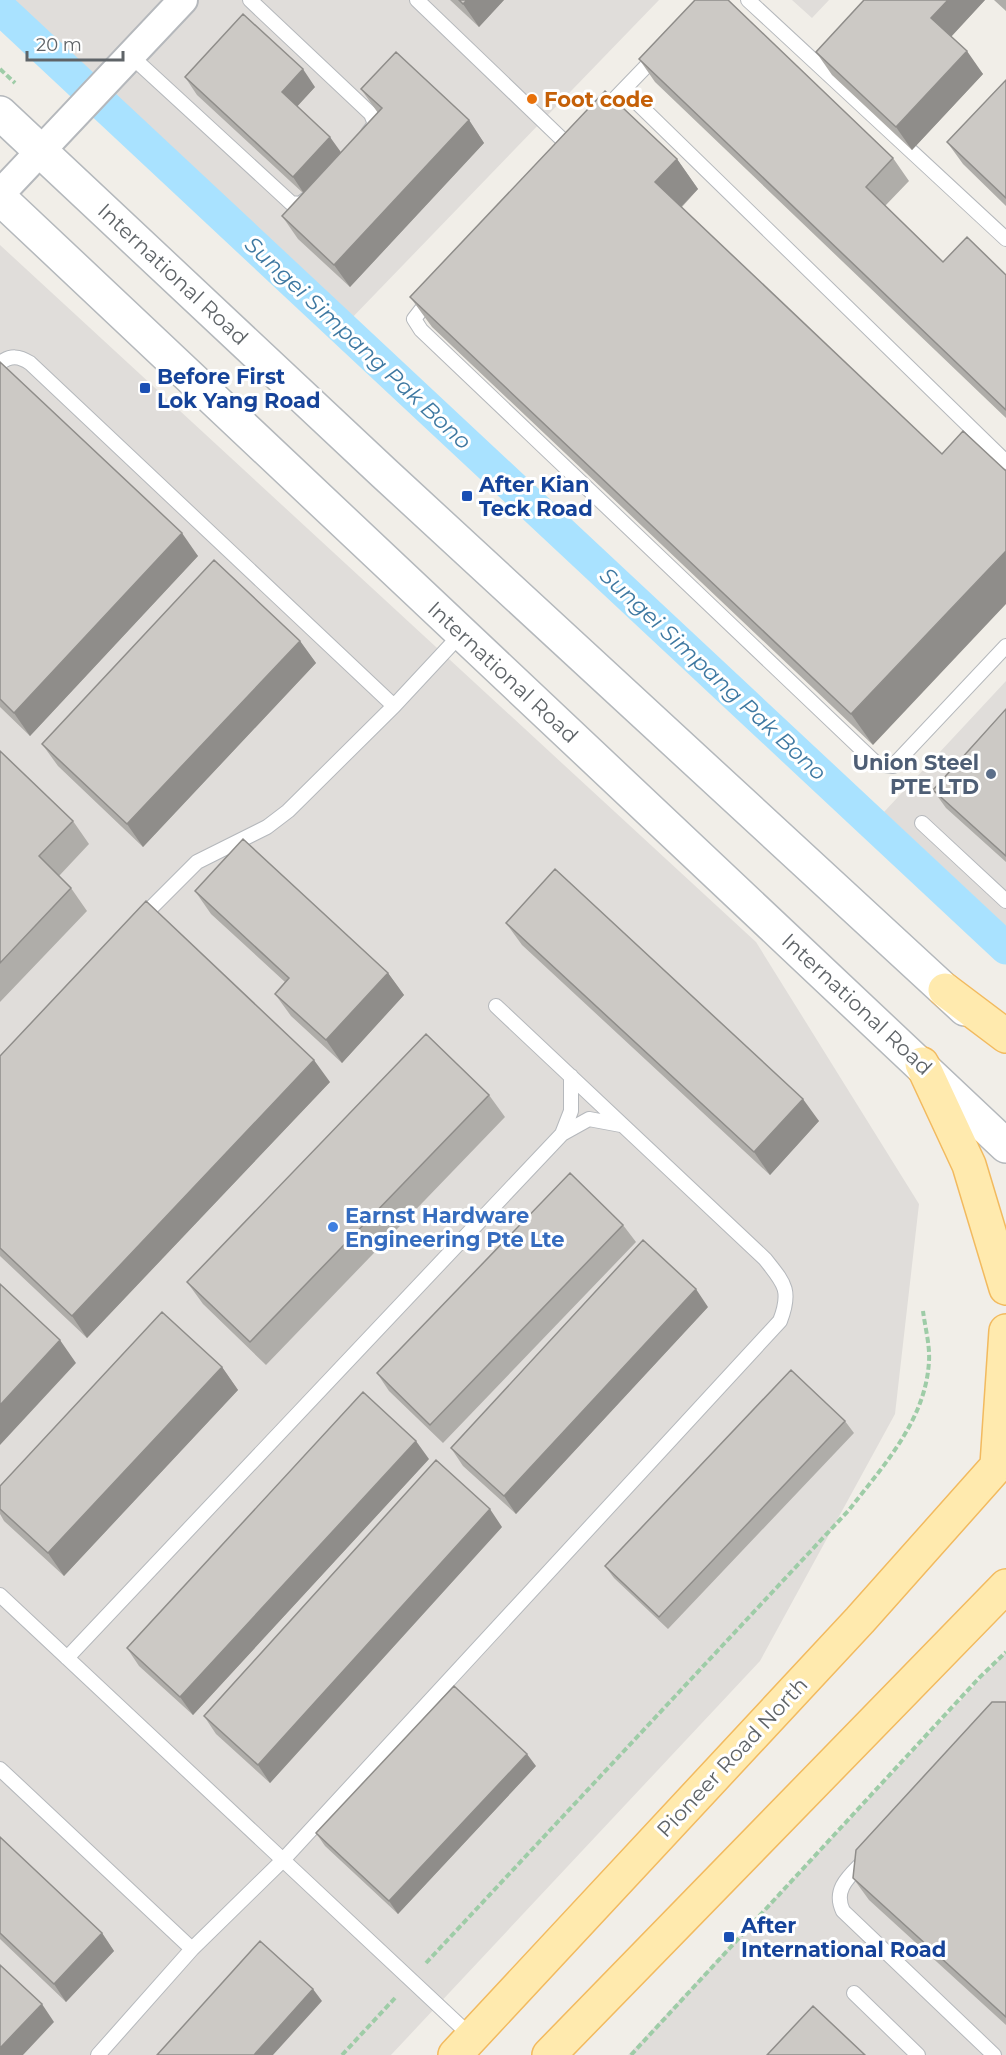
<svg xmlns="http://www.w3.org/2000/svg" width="1006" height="2055" font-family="Montserrat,sans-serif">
	<rect width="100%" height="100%" fill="#f1eee8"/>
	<path fill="#e0ddda" d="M0,0H659L348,322Z
		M792,0H829L812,18Z
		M0,245L756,942L919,1204L895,1414L760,1661L391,2055H0Z
		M1006,681V926L884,812Z
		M1006,1652V2055H628Z"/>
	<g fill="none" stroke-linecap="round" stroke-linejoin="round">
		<path stroke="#a9e2ff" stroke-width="33" d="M0,8L1006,948"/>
		<g stroke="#b5b8bc" stroke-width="16">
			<path id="service" d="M250,0L371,114L375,124L368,133
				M417,0L569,146
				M748,0L1006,239
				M130,55L291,203L300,204L308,198
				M624,90L1006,462
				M602,112L657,55
				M432,296L414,319L421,330L877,764L893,766L1006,646
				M0,363C11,355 19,356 30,363L394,706
				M922,823L1006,901
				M139,920L197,862L267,827L288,811L394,706L462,633
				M562,1134L571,1111V1076
				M0,1595L472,2037
				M67,1658L562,1134L589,1119L621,1125
				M0,1769L192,1949
				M866,1859C851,1875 832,1888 843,1911L994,2055
				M854,1993L918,2055
				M98,2055L192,1949L283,1860L780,1321C792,1290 784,1283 765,1259L496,1006"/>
		</g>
		<g stroke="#b5b8bc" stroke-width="32">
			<path id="minor" d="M0,194L183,0"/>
		</g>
		<g stroke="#b4b8bc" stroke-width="36">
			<path id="secondary" d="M0,113L384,473L965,1009
				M0,198L1006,1146"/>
		</g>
		<g stroke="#f2ba5f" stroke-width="36">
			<path id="primary" d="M945,990L1006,1036
				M922,1064L969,1165L1006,1288
				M997,1465L1006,1331
				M455,2055L860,1620L1006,1456
				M549,2055L1006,1586"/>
		</g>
		<path stroke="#9ecca7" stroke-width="4" stroke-dasharray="6 3" stroke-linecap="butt" d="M0,69L15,83
			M426,1963L849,1510C883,1466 926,1420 929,1361C930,1345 925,1327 923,1311
			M342,2055L395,1998
			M631,2055L979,1678L1006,1652"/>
		<use href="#service" stroke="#fff" stroke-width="14"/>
		<use href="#minor" stroke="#fff" stroke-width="28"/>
		<use href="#secondary" stroke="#fff" stroke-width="33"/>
		<use href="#primary" stroke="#ffeaae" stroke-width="33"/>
	</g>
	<path fill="#afada9" d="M450,0H504L479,27Z
		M864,0H985L951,37L983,74L912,150L832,75L816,52Z
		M994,0H1006V11Z
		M639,59L893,158L909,181L885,206L943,262L1006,275V418L655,82Z
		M185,77L315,87L297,106L341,153L378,113L361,89L469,120L484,143L350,287L298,239L282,216L303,193L197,95Z
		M1006,80V206L963,164L947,142Z
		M677,159L698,189L682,207L873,745L432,327L410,297Z
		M0,362L198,556L30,736L0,707Z
		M300,641L316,663L143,847L58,766L42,744Z
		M1006,709V862L946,808L933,790Z
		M0,751L73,821L89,844L59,876L71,888L87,911L0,1002Z
		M195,891L388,973L404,995L342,1063L291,1016L275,994L285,982L211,914Z
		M506,923L819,1121L770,1175L522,945Z
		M0,1056L330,1082L87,1338L0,1256Z
		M489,1095L505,1117L266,1365L203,1304L187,1282Z
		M623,1225L636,1242L443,1443L389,1391L377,1373Z
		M708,1307L516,1514L463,1466L451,1448Z
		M222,1367L238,1390L64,1576L4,1521L0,1514V1486Z
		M845,1421L854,1433L668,1629L614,1578L605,1566Z
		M429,1459L193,1715L139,1666L127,1648Z
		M502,1527L270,1783L216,1734L204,1716Z
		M1006,1702V2025L869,1900L853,1878Z
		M536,1766L398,1914L325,1846L316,1833Z
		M0,1837L102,1933L114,1951L66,2002L0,1939Z"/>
	<path fill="#8f8d8a" d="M467,0H504L479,27L463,4Z
		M948,0H985L947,41L931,18Z
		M967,51L983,74L912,150L896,127Z
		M303,69L315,87L294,110L282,92Z
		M469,120L484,143L350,287L334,265Z
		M330,137L343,155L305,195L293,177Z
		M677,159L698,189L676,212L655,182Z
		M182,533L198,556L30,736L14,713Z
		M1006,551V604L873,745L851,714Z
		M300,641L316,663L143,847L127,824Z
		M388,973L404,995L342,1063L326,1040Z
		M314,1060L330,1082L87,1338L72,1316Z
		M803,1099L819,1121L770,1175L754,1152Z
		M696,1289L708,1307L516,1514L504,1496Z
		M60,1340L76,1363L0,1445V1405Z
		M222,1367L238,1390L64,1576L48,1553Z
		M416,1441L429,1459L193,1715L180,1697Z
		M490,1509L502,1527L270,1783L258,1765Z
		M527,1754L536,1766L398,1914L389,1901Z
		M102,1933L114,1951L66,2002L54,1984Z
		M313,1989L322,2001L273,2055H254Z
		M42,2004L54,2022L23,2055H0V2048Z"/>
	<path fill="#ccc9c5" stroke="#8f8d8a" stroke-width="1.5" d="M459,0H467L463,4Z
		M695,0H728L893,158L866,187L943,262L967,237L1006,275V410L639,59Z
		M864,0H948L931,18L967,51L896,127L816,52Z
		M243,14L303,69L282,92L330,137L293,177L185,77Z
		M396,52L469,120L334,265L282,216L382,108L361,89Z
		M1006,80V198L947,142Z
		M605,91L677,159L655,182L942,454L963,431L1006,471V551L851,714L410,297Z
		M0,362L182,533L14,713L0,699Z
		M214,560L300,641L127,824L42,744Z
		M1006,709V856L933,790Z
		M0,751L73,821L39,856L71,888L0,963Z
		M243,839L388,973L326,1040L275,994L289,978L195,891Z
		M555,869L803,1099L754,1152L506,923Z
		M146,901L314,1060L72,1316L0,1248V1056Z
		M426,1034L489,1095L250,1342L187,1282Z
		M570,1173L623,1225L430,1425L377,1373Z
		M643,1240L696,1289L504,1496L451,1448Z
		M0,1284L60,1340L0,1405Z
		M162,1312L222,1367L48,1553L0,1509V1486Z
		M791,1370L845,1421L659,1617L605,1566Z
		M363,1392L416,1441L180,1697L127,1648Z
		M436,1460L490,1509L258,1765L204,1716Z
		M454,1686L527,1754L389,1901L316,1833Z
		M992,1702H1006V2017L853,1878L856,1850Z
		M0,1837L102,1933L54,1984L0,1933Z
		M260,1941L313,1989L254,2055H157Z
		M0,1965L42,2004L0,2048Z
		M813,2006L865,2055H767Z"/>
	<circle fill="#e8710a" stroke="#fff" stroke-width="2" cx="532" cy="99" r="6"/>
	<g fill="#1a4fb4" stroke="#fff" stroke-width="2">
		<rect x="139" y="382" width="12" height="12" rx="3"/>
		<rect x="461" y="490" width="12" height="12" rx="3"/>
		<rect x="723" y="1931" width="12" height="12" rx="3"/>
	</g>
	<circle fill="#5c6f8a" stroke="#fff" stroke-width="2" cx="991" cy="774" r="6"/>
	<circle fill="#3f7fe0" stroke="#fff" stroke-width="2" cx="333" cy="1227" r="6"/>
	<g text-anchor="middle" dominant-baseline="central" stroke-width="6" stroke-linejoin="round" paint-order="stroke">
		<g font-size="21" font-weight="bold" fill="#c56008" stroke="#fff" text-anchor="start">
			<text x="544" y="99">Foot code</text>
		</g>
		<g font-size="21" fill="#5f6468" stroke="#fff">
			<text transform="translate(173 274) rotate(43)">International Road</text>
			<text transform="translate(503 672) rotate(43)">International Road</text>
			<text transform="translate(857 1004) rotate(43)">International Road</text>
			<text transform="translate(732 1757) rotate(-47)">Pioneer Road North</text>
		</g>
		<g font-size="21" font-weight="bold" fill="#164399" stroke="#fff" text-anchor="start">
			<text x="157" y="376">Before First<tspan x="157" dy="24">Lok Yang Road</tspan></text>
			<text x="479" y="484">After Kian<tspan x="479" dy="24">Teck Road</tspan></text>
			<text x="741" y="1925">After<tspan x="741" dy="24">International Road</tspan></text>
		</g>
		<g font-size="21" font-weight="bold" fill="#4e5e75" stroke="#fff" text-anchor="end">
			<text x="979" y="762">Union Steel<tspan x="979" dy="24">PTE LTD</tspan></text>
		</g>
		<g font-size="21" font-weight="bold" fill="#366cbe" stroke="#fff" text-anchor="start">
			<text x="345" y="1215">Earnst Hardware<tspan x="345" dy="24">Engineering Pte Lte</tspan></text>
		</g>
		<g font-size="22" font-style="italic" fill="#3e78a1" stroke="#fff">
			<text transform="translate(358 343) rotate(43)">Sungei Simpang Pak Bono</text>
			<text transform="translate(713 674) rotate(43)">Sungei Simpang Pak Bono</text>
		</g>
	</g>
	<path d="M27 51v9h96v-9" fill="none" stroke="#5f6468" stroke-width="3"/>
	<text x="36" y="51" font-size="18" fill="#5f6468" stroke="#ffffff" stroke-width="4.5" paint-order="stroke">20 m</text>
</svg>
